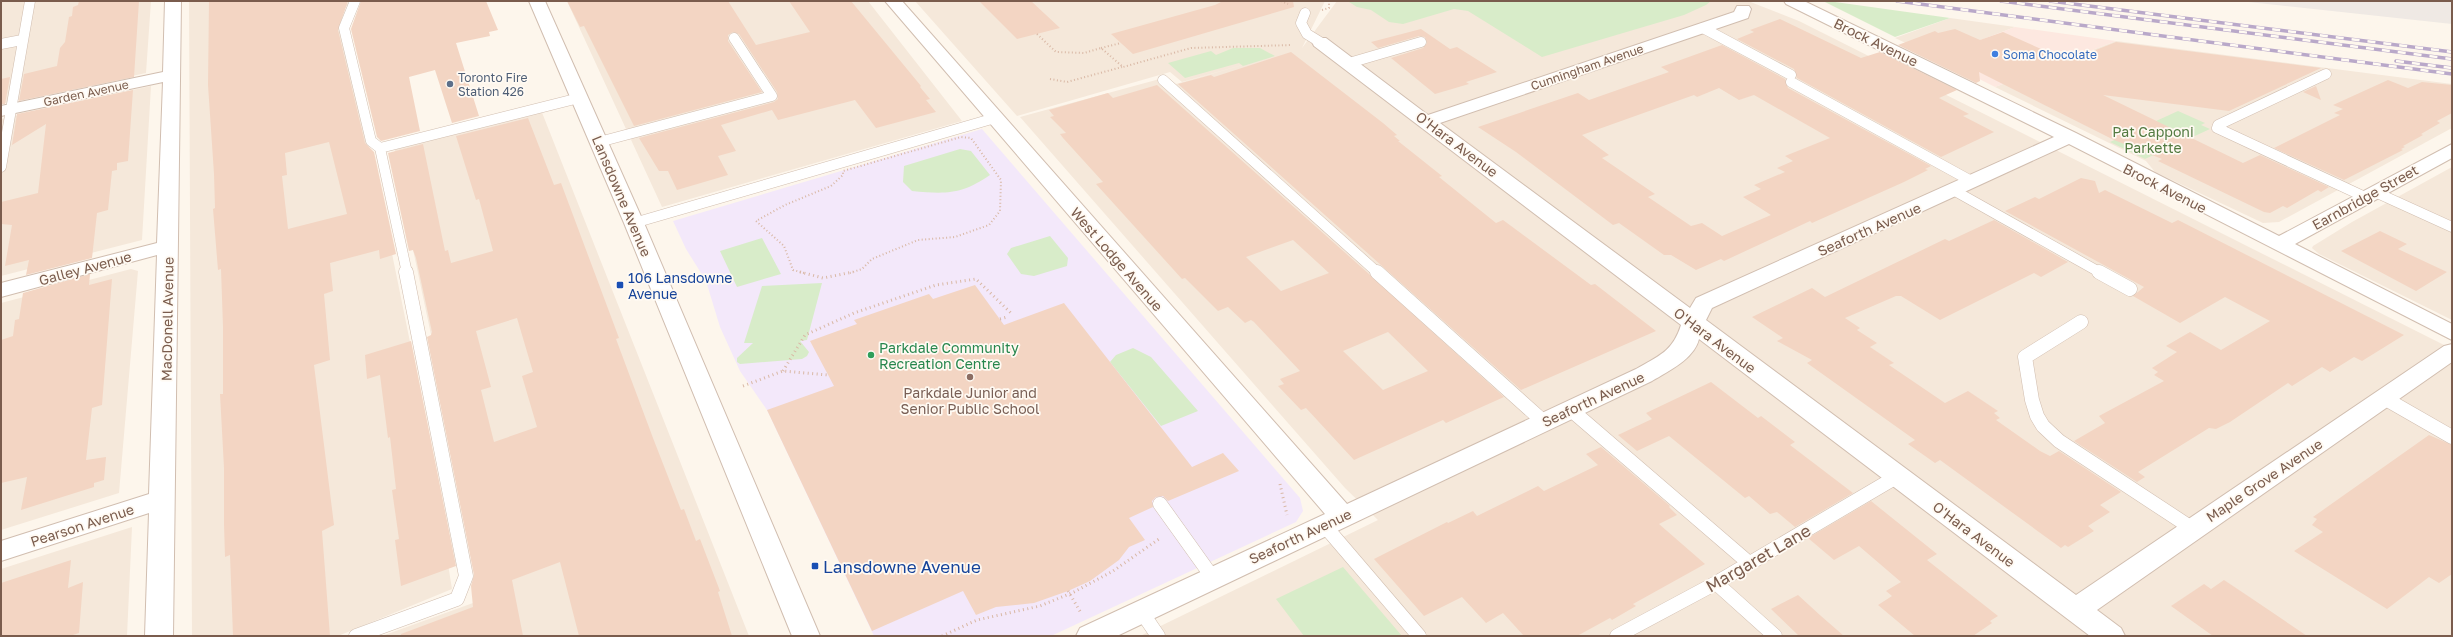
<svg xmlns="http://www.w3.org/2000/svg" width="2453" height="637" font-family="'Golos Text',sans-serif">
	<rect width="100%" height="100%" fill="#fdf6ec"/>
	<path fill="#f5e8da" d="M1,1H151L146,73L1,104Z
		M189,1H347L348,4L338,18L376,175L421,396L452,589L338,636H192Z
		M567,1H868L962,121L662,207Z
		M915,1H1325L1302,48L1337,1H1748L1799,21L2452,349V636H1140L1378,520L1345,488L1020,117L1167,77L1176,84L1267,58L1182,82L1170,72L1017,116Z
		M1950,18L2015,27L1936,57L1895,38Z
		M2116,41L2452,84V128L2279,222L2263,223L2155,172L2146,161L1995,87Z
		M151,86L142,240L1,276V119Z
		M541,110L749,636H382L473,603L485,590L393,155L395,150L408,144Z
		M2452,167V320L2319,254L2312,248L2313,246L2352,222Z
		M131,269L138,271L119,493L1,530V303Z
		M132,527L127,636H1V569Z"/>
	<path fill="#fde8e0" d="M2015,27L2116,41L1995,87L1936,57Z"/>
	<path fill="#efe9e4" d="M2239,1H2452V24Z"/>
	<path fill="#f3e8fa" d="M982,129L1300,498L1303,511L1296,522L1051,636H874L767,410L740,371L720,327L706,281L686,249L673,221Z"/>
	<path fill="#d8ecc9" d="M1331,1H1711L1706,5L1684,15L1542,57L1468,11L1454,9L1403,24L1389,22L1371,10L1357,7L1349,2Z
		M1823,1H1828L1950,18L1895,37Z
		M1233,48H1260L1275,56L1243,66L1239,63L1185,78L1168,63L1211,51L1216,55Z
		M2178,111L2205,123L2201,125L2210,129L2145,159L2110,142Z
		M960,149L971,151L990,175C961,195 946,194 912,191L903,182L904,166Z
		M1050,236L1068,258L1067,266L1034,276L1021,274L1007,254L1011,248Z
		M762,238L781,274L737,287L720,251Z
		M822,283L807,340L800,341L809,352L807,356L802,359L740,364L737,362V358L753,343H744L762,286Z
		M1133,348L1151,357L1198,411L1161,426L1110,362L1116,355Z
		M1343,567L1402,636H1304L1276,599Z"/>
	<path fill="#f3d5c3" fill-rule="evenodd" d="M79,1H139L134,77L19,101L24,74L57,66L60,48L65,42L69,17L72,16L73,7L78,5Z
		M209,1H348L338,30L365,143L374,152L396,254L380,259L379,250L330,263L333,291L324,294L330,360L314,365L334,525L322,531L330,636H233L230,555L225,557L224,524V468L220,394H223V327L221,269L218,270L213,209L215,208L214,174L208,85ZM329,142L347,214L288,229L282,176L287,175L285,153Z
		M361,1H486L498,30L489,32L490,36L456,43L479,116L452,123L435,70L409,77L420,131L381,141L377,137L351,29Z
		M567,1H728L756,45L810,32L789,1H851L921,86L920,87L930,99L926,100L936,112L876,128L855,100L778,120L772,110L721,125L736,151L718,156L728,175L677,190L668,171H659L639,138L774,102L778,99L777,92L739,34L733,32L728,35V41L762,92L634,126L584,26L580,27Z
		M979,1H1031L1060,28L1017,39Z
		M1223,1H1293L1294,7L1133,54L1111,34L1215,5Z
		M1780,19L1861,58L1880,52L1957,90L1939,98L1969,114L1963,116L1994,132L1941,157L1797,78L1794,69L1737,39L1754,32L1750,30Z
		M1421,29L1450,49L1457,47L1497,72L1466,82L1469,84L1435,94L1391,58L1423,48L1427,43L1425,37L1419,36L1378,48L1371,42Z
		M1955,29L1980,40L2003,32L2068,61L2116,42L2321,68L2229,111L2103,95L2243,163L2260,155L2329,187L2321,192L2318,190L2287,208L2283,206L2270,213L2264,212L2158,161L2162,159L2114,140L1979,72L1980,81L1976,83L1898,45L1935,31L1938,33Z
		M1722,45L1785,79L1788,88L1931,166L1925,169L1928,170L1904,182L1812,223L1810,221L1724,261L1721,259L1696,270L1671,255H1664L1619,223L1613,225L1516,152L1478,127L1578,93L1589,100L1669,72L1661,67ZM1719,88L1739,100L1754,95L1830,138L1785,156L1793,161L1777,168L1785,172L1754,185L1761,189L1743,197L1771,215L1722,236L1702,223L1691,226L1648,197L1655,194L1602,158L1609,155L1582,135L1694,95L1697,97Z
		M1291,52L1383,123L1397,135L1394,136L1400,141H1398L1442,176L1439,177L1496,223L1503,220L1591,285L1595,284L1656,331L1521,390L1178,84L1211,75L1214,77Z
		M10,77L5,104H1V79Z
		M2388,80L2408,88L2422,82L2452,85V113L2437,121L2440,123L2421,134L2423,135L2403,146L2405,147L2401,149L2403,150L2344,180L2274,148L2340,115L2334,113L2343,109L2333,105Z
		M1157,85L1369,274L1504,397L1446,423L1443,420L1354,460L1306,408L1301,410L1278,386L1284,384L1280,379L1300,371L1254,322L1251,320L1245,323L1228,307L1218,311L1185,278L1182,279L1096,184L1103,182L1063,138L1060,134L1066,133L1050,117L1054,116L1049,110L1108,93L1113,98ZM1293,240L1329,273L1281,291L1246,257ZM1388,332L1428,371L1383,390L1343,351Z
		M2316,86L2321,100L2303,92Z
		M133,90L128,161L117,163V170L112,171L108,210L97,213L92,258L26,275L29,260L5,266L12,225L1,224V202L38,193L46,124L12,145L17,114Z
		M528,118L554,185L561,183L619,338L616,339L653,438L681,510L684,509L696,541L700,539L720,591L718,592L732,636H579L560,562L512,580L523,636H401V634L473,607L471,586L474,575L427,337L431,335L432,332L416,258L413,250L409,251L388,153L423,144L445,251L448,250L451,263L493,251L479,199L476,200L456,136ZM517,318L533,372L522,376L537,427L494,442L481,390L491,387L476,331Z
		M2081,178L2095,181L2099,193L2105,190L2172,223L2178,220L2404,335L2362,361L2354,357L2330,372L2322,367L2292,386L2288,383L2230,422L2216,429L2209,428L2138,472L2145,477L2137,482L2074,441L2105,423L2099,416L2164,381L2154,375L2158,372L2152,368L2177,352L2166,346L2190,332L2221,350L2270,321L2225,297L2180,323L2133,296L2144,287L2005,211L2035,197L2039,199Z
		M1994,220L2068,262L2041,277L2034,273L1940,320L1901,296H1896L1845,318L1860,328L1857,330L1877,343L1870,347L1894,363L1889,365L1945,403L1968,391L1998,411L1994,413L2000,418L1996,420L2040,451L2050,456L2059,451L2121,492L2100,505L2110,512L2088,526L2094,531L2068,547L2065,545L2061,548L1940,460L1935,463L1908,444L1915,440L1807,363L1812,360L1777,341L1783,338L1752,317L1812,288L1825,297L1945,239L1949,241Z
		M2380,231L2407,244L2398,249L2447,272L2416,291L2341,251Z
		M90,274L89,285L112,279L102,405L92,408L86,460L106,457L104,480L94,483V487L21,510L27,477L1,483V340L13,336L15,320L19,319L23,293Z
		M975,285L1004,325L1064,303L1192,467L1223,453L1239,471L1168,501L1163,496L1156,497L1152,501L1153,507L1129,518L1145,540L1129,547L1119,560L1090,581L1068,591L1034,603L996,607L976,615L963,591L872,631L767,410L834,386L810,341L857,324L854,320L929,294L933,299Z
		M411,341L456,566L401,586L395,540L399,539L392,490L396,489L390,437L388,438L380,375L367,379L365,355Z
		M1711,382L1758,418L1761,416L1795,442L1790,445L1853,493L1795,527L1777,512L1770,514L1749,496L1745,498L1669,436L1637,451L1618,435L1652,419L1646,413Z
		M2429,435L2452,445V574L2439,583L2429,577L2387,609L2294,551L2323,532L2312,525L2317,519L2313,517Z
		M1601,447L1670,506L1669,507L1677,515L1659,524L1705,564L1633,604L1636,606L1612,620L1610,618L1577,636H1524L1503,613L1486,623L1462,597L1424,616L1374,559L1447,522L1448,523L1473,511L1477,516L1538,486L1544,491L1598,465L1586,454Z
		M1871,501L1937,554L1927,560L1998,616L1990,621L1992,623L1973,636H1915L1878,605L1892,596L1886,591L1901,582L1859,546L1834,560L1808,538Z
		M71,560L68,588L83,582L79,633L70,636H1V583Z
		M2224,580L2251,598L2307,636H2213L2171,606L2204,584L2211,589Z
		M1798,595L1821,616L1844,636H1799L1771,609Z"/>
	<g fill="none" stroke-linecap="round" stroke-linejoin="round">
		<g stroke="#d1beb0" stroke-width="11">
			<path id="service-far1" d="M355,1L344,28L371,141L380,148L407,273
				M1305,13L1301,23L1307,34L1320,42
				M1703,28L1791,75
				M1,44L22,40
				M1349,63L1421,42
				M2326,74L2218,125L2217,128L2365,197
				M1163,80L1378,273
				M1791,82L1973,182
				M599,142L772,96L734,38
				M380,148L579,98
				M1,167L30,1
				M1955,191L2101,273
				M2375,192L2452,227
				M634,223L995,118"/>
		</g>
		<g stroke="#d1beb0" stroke-width="15">
			<path id="service" d="M1377,272L1544,422
				M2099,272L2130,289
				M2081,322L2025,357L2032,400L2037,416L2043,426L2059,441L2193,529
				M2384,398L2452,437
				M1570,409L1749,563
				M1160,504L1213,578
				M1324,525L1419,636
				M1716,583L1775,636
				M1141,611L1158,636
				M356,636L457,599L466,576L406,272
				M1617,636L1716,583L1898,476"/>
		</g>
		<g stroke="#d1beb0" stroke-width="2">
			<path id="minor" d="M165,1H181L173,636H145L149,513L1,561V541L149,494L157,255L1,297V283L157,243L163,82L1,116V106L163,72Z
				M885,1H902L1347,504L1636,369C1659,356 1673,351 1681,325L1314,46L1312,42L1314,38H1326L1428,115L1734,12L1737,6H1749L1751,9L1748,18L1440,123L1690,308L1696,298L2054,137L1786,4L1784,1H1804L2076,133L2279,236L2452,144V158L2295,244L2452,324V340L2069,144L1712,308L1706,320L2076,595L2444,346L2452,344V362L2097,610L2121,628L2125,636H2090L1699,339C1694,359 1669,371 1652,381L1117,636H1076L1080,628L1325,514Z"/>
		</g>
		<g stroke="#d1beb0" stroke-width="2">
			<path id="tertiary" d="M529,1H545L644,223L820,636H792L624,223Z"/>
		</g>
		<path stroke="#d9b8a5" stroke-width="2" stroke-dasharray="1 2.5" stroke-linecap="butt" d="M1281,1L1288,4
			M1615,1H1664
			M1322,10L1329,8V1
			M1037,34L1056,52L1084,53L1101,48L1123,67L1191,48L1292,45
			M1101,48L1121,43
			M1050,79L1067,82L1122,67
			M804,273L793,270L784,246L756,221L785,205L831,186L843,175V171L961,137L971,138L1001,180L1000,211L989,225L955,237L918,240L872,259L862,269L850,273"/>
		<path stroke="#d9b8a5" stroke-width="3" stroke-dasharray="1 3.5" stroke-linecap="butt" d="M800,272L823,278L853,272
			M1000,319L1007,317
			M783,371L805,335L854,313L936,285L976,279L1012,314
			M743,386L783,371L828,375
			M1280,484L1287,515
			M1068,591L1081,613
			M942,636L977,620L1040,606L1074,592L1113,571L1159,539"/>
		<use href="#service-far1" stroke="#fff" stroke-width="10"/>
		<use href="#service" stroke="#fff" stroke-width="14"/>
		<use href="#minor" fill="#fff" fill-rule="evenodd"/>
		<use href="#tertiary" fill="#fff" fill-rule="evenodd"/>
		<g stroke="#b9a8c9" stroke-width="3.5">
			<path id="rail" d="M1897,1L2452,74
				M2001,1L2452,59
				M2050,1L2452,52
				M2396,61L2452,68"/>
		</g>
		<use href="#rail" stroke="#fffaf3" stroke-width="2.5" stroke-dasharray="8" stroke-linecap="butt"/>
	</g>
	<circle fill="#3f7fe0" stroke="#fffaf3" stroke-width="1.5" cx="1995" cy="54" r="4"/>
	<circle fill="#5c6f8a" stroke="#fffaf3" stroke-width="1.5" cx="450" cy="84" r="4"/>
	<g fill="#1a4fb4" stroke="#fffaf3" stroke-width="1.5">
		<rect x="616" y="281" width="8" height="8" rx="2"/>
		<rect x="811" y="562" width="8" height="8" rx="2"/>
	</g>
	<circle fill="#2e9e5b" stroke="#fffaf3" stroke-width="1.5" cx="871" cy="355" r="4"/>
	<circle fill="#8d6e63" stroke="#fffaf3" stroke-width="1.5" cx="970" cy="377" r="4"/>
	<g text-anchor="middle" dominant-baseline="central" stroke-width="3.5" stroke-linejoin="round" paint-order="stroke">
		<g font-size="12" fill="#366cbe" stroke="#fffaf3" text-anchor="start">
			<text x="2003" y="54">Soma Chocolate</text>
		</g>
		<g font-size="12" fill="#7a5c4d" stroke="#fffaf3">
			<text transform="translate(1587 67) rotate(-19)">Cunningham Avenue</text>
			<text transform="translate(86 93) rotate(-12)">Garden Avenue</text>
		</g>
		<g font-size="12" fill="#4e5e75" stroke="#fffaf3" text-anchor="start">
			<text x="458" y="77">Toronto Fire<tspan x="458" dy="14">Station 426</tspan></text>
		</g>
		<g font-size="14" fill="#7a5c4d" stroke="#fffaf3">
			<text transform="translate(1876 42) rotate(26)">Brock Avenue</text>
			<text transform="translate(1457 144) rotate(37)">O'Hara Avenue</text>
			<text transform="translate(2165 188) rotate(27)">Brock Avenue</text>
			<text transform="translate(622 196) rotate(67)">Lansdowne Avenue</text>
			<text transform="translate(2365 197) rotate(-29)">Earnbridge Street</text>
			<text transform="translate(1869 229) rotate(-24)">Seaforth Avenue</text>
			<text transform="translate(1117 259) rotate(49)">West Lodge Avenue</text>
			<text transform="translate(85 268) rotate(-15)">Galley Avenue</text>
			<text transform="translate(167 319) rotate(-89)">MacDonell Avenue</text>
			<text transform="translate(1715 340) rotate(37)">O'Hara Avenue</text>
			<text transform="translate(1593 399) rotate(-25)">Seaforth Avenue</text>
			<text transform="translate(2264 480) rotate(-34)">Maple Grove Avenue</text>
			<text transform="translate(82 525) rotate(-18)">Pearson Avenue</text>
			<text transform="translate(1974 534) rotate(37)">O'Hara Avenue</text>
			<text transform="translate(1300 536) rotate(-25)">Seaforth Avenue</text>
		</g>
		<g font-size="14" fill="#537a41" stroke="#fffaf3">
			<text x="2153" y="131">Pat Capponi<tspan x="2153" dy="16">Parkette</tspan></text>
		</g>
		<g font-size="14" fill="#164399" stroke="#fffaf3" text-anchor="start">
			<text x="628" y="277">106 Lansdowne<tspan x="628" dy="16">Avenue</tspan></text>
		</g>
		<g font-size="14" fill="#27864d" stroke="#fffaf3" text-anchor="start">
			<text x="879" y="347">Parkdale Community<tspan x="879" dy="16">Recreation Centre</tspan></text>
		</g>
		<g font-size="14" fill="#785e54" stroke="#fffaf3">
			<text x="970" y="392">Parkdale Junior and<tspan x="970" dy="16">Senior Public School</tspan></text>
		</g>
		<g font-size="17" fill="#7a5c4d" stroke="#fffaf3">
			<text transform="translate(1758 558) rotate(-30)">Margaret Lane</text>
		</g>
		<g font-size="17" fill="#164399" stroke="#fffaf3" text-anchor="start">
			<text x="823" y="566">Lansdowne Avenue</text>
		</g>
	</g>
	<rect width="2453" height="637" fill="none" stroke="#7a5c4d" stroke-width="4"/>
</svg>
